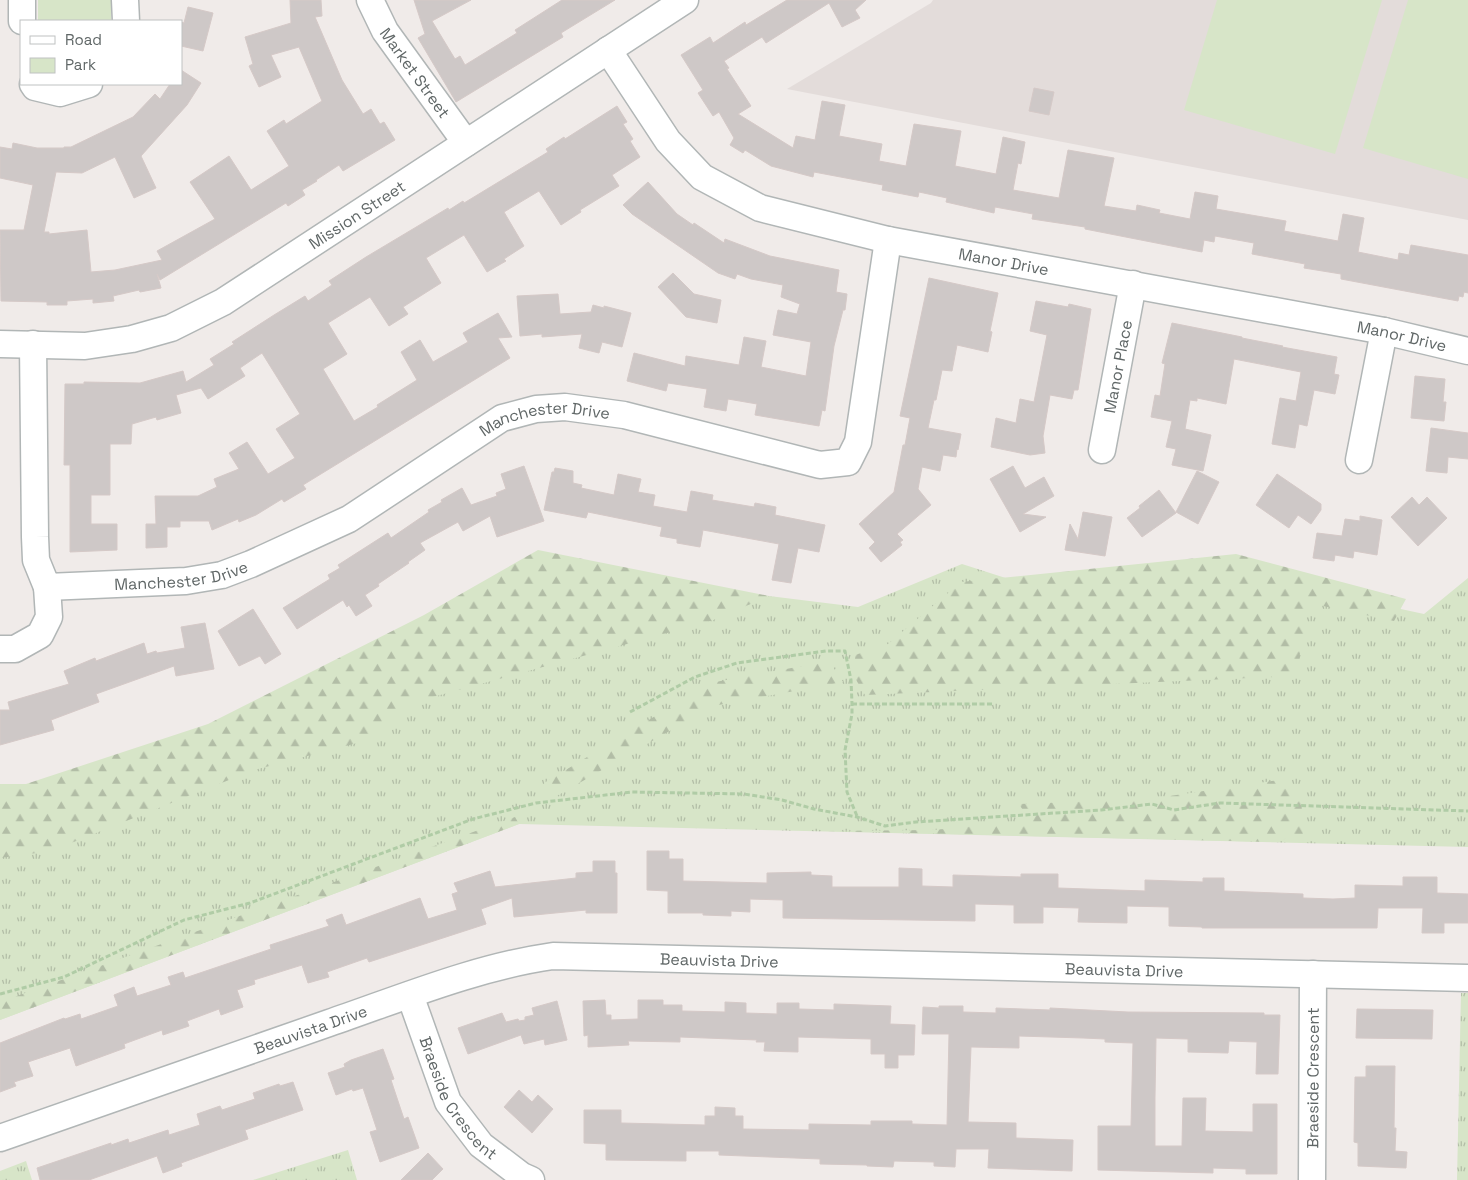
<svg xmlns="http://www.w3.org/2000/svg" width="1468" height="1180" font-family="'Space Grotesk',sans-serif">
	<defs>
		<pattern id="grass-tufts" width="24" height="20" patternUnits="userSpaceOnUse" patternTransform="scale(1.25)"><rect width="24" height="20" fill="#d7e5c8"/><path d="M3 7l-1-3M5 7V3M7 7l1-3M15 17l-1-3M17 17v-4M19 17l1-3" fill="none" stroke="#b2bda6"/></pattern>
		<pattern id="forest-firs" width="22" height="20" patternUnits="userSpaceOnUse" patternTransform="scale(1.25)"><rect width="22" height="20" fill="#d7e5c8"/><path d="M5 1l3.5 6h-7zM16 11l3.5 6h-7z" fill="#b2bda6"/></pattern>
	</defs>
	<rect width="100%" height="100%" fill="#f0ebe9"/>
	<path fill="#e3dcda" d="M933,0H1468V220L787,89L931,3Z"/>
	<path fill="url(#grass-tufts)" d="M962,564L1124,616L1248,576L1424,614L1468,578V847L519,824L0,1020V808L769,596L858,607Z
		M1461,993H1468V1180H1457Z
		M348,1150L357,1180H253Z
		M26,1161L32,1180H0V1171Z"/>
	<path fill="url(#forest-firs)" d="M538,550L769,596L711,621L407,704L380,737L254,770L51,851L0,858V784H26L208,724L424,615Z
		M1236,554L1406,599L1394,621L1309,603L1296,676L865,695L855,678V655L888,644L961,582Z
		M829,661L843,682L713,706L555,797L544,783L710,683Z
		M1279,780L1301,793L1303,834L1274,842L827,831L933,830L1030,821L1019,804L1149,799Z
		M515,817L519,824L0,1020V1002Z"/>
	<path fill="#d7e5c8" d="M38,0H111V21H38Z
		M1217,0H1382L1335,154L1184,110Z
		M1408,0H1468V179L1363,148Z"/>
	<path fill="#cec8c7" stroke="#d5c9c7" d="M290,0H321L322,16L315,17L342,80L363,114L371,109L380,124L384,122L395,140L343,171L339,165L316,180L317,181L302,190L305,195L288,206L286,203L160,280L157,274L161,288L140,292L139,290L113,296L114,301L93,303V299L67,301V305H47V302L1,301L0,230H24L33,185L0,178V147L12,149L13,143L37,148H64V147H71L133,117L155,94L160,99L170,84H181V70L201,83L187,105L141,156L156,188L134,198L115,157L82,173L56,172L44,232H49V234L87,230L91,272L115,270L162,260L157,251L215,219L190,182L229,156L251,190L289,166L267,131L284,120L286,124L322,101L299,47L271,55L281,77L259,87L249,66L253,64L245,37L291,23Z
		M414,0H471L432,21L455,59L460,56L465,65L517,33L515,30L562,0H615L561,33L563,37L456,102L418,38L425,34Z
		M787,0H866L855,10L860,18L842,27L829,3L766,43L762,37L724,61L729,68L727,69L751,106L738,114L793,148L796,136L815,140L822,101L845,105L839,136L882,144L879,161L906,166L914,124L961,131L955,166L996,174L1003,137L1025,142L1021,164L1018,163L1013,190L1059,198L1068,150L1114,158L1104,206L1136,211L1137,205L1160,210L1159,213L1190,219L1195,192L1218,196L1216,209L1286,221L1284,231L1338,241L1343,214L1364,218L1358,252L1398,260L1399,253L1409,255L1411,245L1468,255V293L1464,292L1463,297L1459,296L1458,301L1341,279V274L1304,268L1305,264L1252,254L1254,243L1215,236L1214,242L1204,240L1202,252L1085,229V227L1032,219L1033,214L995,207L994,213L946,202L947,198L919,192L918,197L882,190L883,185L814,172L813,177L771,166L745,150L743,153L730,145L734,138L719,112L713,116L698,93L703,90L681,55L710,37L713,43L745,22L746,25Z
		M188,7L213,13L203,51L181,46V22L184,23Z
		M1034,88L1054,92L1049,115L1029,111Z
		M617,106L627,122L623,124L633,139L630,141L640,157L612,175L619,186L580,210L581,212L561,225L539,191L504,212L524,246L504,259L506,261L487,272L464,235L426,258L441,283L403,307L408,314L389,326L370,297L328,323L347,354L323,369L354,421L378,407L377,405L417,380L401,352L420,340L433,362L468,342L463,333L498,313L512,337L498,338L510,358L303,485L306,489L284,502L282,499L256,515L239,522L238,519L212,530L209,521H180V527H167V547L146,548V524H156L155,496H198L217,487L214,479L239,469L229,453L247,442L268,474L295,458L276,429L300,414L262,353L240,368L245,376L208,399L201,388L176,395L181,413L157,420L156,417L132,424L131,444H110V495H91V524H117V550L70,552V465H64L65,384H84V382L140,383L183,371L186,382L214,365L210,359L234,344L232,342L274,315L305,296L308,301L332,285L329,281L366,257L448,208L449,210L463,201L464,203L548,152L546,149L564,137L565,139Z
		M648,182L677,214L693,225L694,223L724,243L725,239L770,256L839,270L836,292L847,294L845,310H843L834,346L825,411L822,410L819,426L755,415L757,404L728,399L726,411L704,407L707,389L668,383L666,391L627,381L634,353L685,366L686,356L739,365L744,337L766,341L761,367L806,376L811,342L773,335L778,310L797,314L800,304L781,297L783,285L751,279L737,274L735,279L718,273L632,214L623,205Z
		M673,273L694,294L721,300L717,323L686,317L658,287Z
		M929,278L998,293L990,331L992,332L988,352L957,345L952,371L942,370L936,400H934L928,428L961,434L958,450L957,449L956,457L943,455L940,471L922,467L918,489L931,505L897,534L903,540L900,542L902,545L881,562L869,548L875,542L859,524L894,492L903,445H905L910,418L900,416Z
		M558,294L560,314L591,312L593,305L604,308V306L631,313L622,347L602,342L599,353L579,348L582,334L542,337V334L520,336L517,296Z
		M1036,301L1068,307L1069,304L1091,309L1078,390H1074L1072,399L1050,395L1043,436L1045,453L1030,455L991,447L996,418L1016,423L1020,399L1034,402L1047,335L1030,331Z
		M1172,323L1242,337V338L1283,346L1282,347L1337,357L1334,374L1339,375L1335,394L1314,390L1307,426L1299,424L1295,448L1272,444L1280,398L1296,401L1301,372L1234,359L1226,404L1197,398V401L1190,400L1185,429L1211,435L1203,471L1172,465L1176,449L1166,447L1172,421L1151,417L1155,395L1160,396L1165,364L1162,363Z
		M1415,376L1445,379L1443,402H1446L1444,421L1411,418Z
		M1431,428L1468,433V459L1448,457L1447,473L1426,471Z
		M524,466L544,521L497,537L490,516L463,531L458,522L420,543L425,550L408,562L409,563L378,584L379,586L365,595L372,606L356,616L349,605L347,607L343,600L297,629L283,608L330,579L328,575L340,568L338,565L388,533L391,538L429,512L428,510L442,502L441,500L462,488L471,505L497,496L496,493L506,489L501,474Z
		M1013,466L1025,488L1044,477L1054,496L1023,514L1046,517L1020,532L990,479Z
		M555,468L573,471V483L582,485L581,488L614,495L618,474L641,479L638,492L655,495L653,506L687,512L691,491L713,495L712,500L754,507L755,503L776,507L775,515L825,525L819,552L798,548L791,583L772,580L779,544L703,530L700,547L677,543V539L660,536L662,527L588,512L586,518L544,510L552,472H554Z
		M1197,471L1219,482L1198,524L1176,512Z
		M1277,474L1321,504V510L1311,524L1298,515L1289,528L1256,505Z
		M1159,490L1176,513L1142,537L1127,518L1140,508L1139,506Z
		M1412,497L1419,505L1427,497L1447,518L1418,546L1391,517Z
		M1083,512L1112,517L1105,556L1065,550L1070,524L1078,539Z
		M1360,516L1382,520L1377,555L1354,551L1353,558L1335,555L1334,561L1313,558L1317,533L1342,536L1345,519L1360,521Z
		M253,609L281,654L265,664L260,656L239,666L218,631Z
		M205,623L214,669L176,676L174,666L96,694L99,702L51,720L54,730L0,745V710H10L8,702L69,684L64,671L95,658L96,661L144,643L147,654L156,651L157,653L185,648L181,627Z
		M647,851H669V859H683V881L767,883V873L811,872V875L832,876V887H899V868L922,869V886L953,887V875L1021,877V874H1058V888L1145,891V880L1203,882V878H1224V891L1303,894V898L1333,899L1355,898V885L1403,886V877H1437V893L1468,894V923H1444V933H1422L1423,908H1378L1377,928H1202V927L1169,926V907L1127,906V923L1078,922L1079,908L1043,907V923H1014V905L975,904V921L783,918V900L750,899V912L731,911V916L703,915V913H668V891L647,890Z
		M593,861H615V873H617V913H586V910L514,917L512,898L481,909L486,924L369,962L367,958L327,972L329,977L308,983L302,965L254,980L255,984L237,990L243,1007L221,1015L219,1009L187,1021L189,1026L163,1035L162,1030L124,1044L125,1048L76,1066L70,1048L28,1062L33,1076L14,1082L16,1086L0,1092V1043L64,1018L65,1019L80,1014L81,1019L118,1006L114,995L134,987L137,996L171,985L168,977L183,972L185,978L271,949L270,945L329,926L326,920L342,914L346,925L420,898L428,919L457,910L452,894L458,892L454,883L490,871L495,887L576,878V873L593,872Z
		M605,1000L606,1015H611V1020L638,1019V1000H663V1005H682V1011L725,1012V1002L746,1003V1013L777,1014V1003H799V1009L834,1010V1004L891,1006L890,1024L915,1025L914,1055H898V1068H885V1054H871V1039L798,1037V1052L764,1051L765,1042H756L757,1040L680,1037V1042L628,1041L629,1045L588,1047V1035L584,1036L583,1001Z
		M557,1001L567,1040L545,1045L544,1039L524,1044L521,1035L468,1054L458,1028L502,1013L506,1022L518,1019L519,1021L525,1020V1017L534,1015L532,1008Z
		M939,1006H963V1012L996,1013V1008L1050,1010V1008L1128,1012L1264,1013V1015H1280L1278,1074H1256L1257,1042L1229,1041L1228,1053L1188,1052V1039L1156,1038L1155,1097V1146H1182L1183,1098H1206L1205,1131L1253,1132V1104H1277V1174H1246V1169L1213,1168V1173L1098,1170V1126H1131L1133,1043L1105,1042V1039L1083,1038L1019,1036V1048L971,1047L968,1122L1016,1123V1138L1073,1140L1072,1171L988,1168L989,1149H956L955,1167L934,1166V1162L894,1161L893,1167L867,1166V1165L820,1164V1159L719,1155V1151H686V1161L606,1160V1144L584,1143V1110H621V1123L705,1125V1116H715V1107L735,1108V1116H743V1129L809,1130V1124L871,1125V1121H912V1124L947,1125L949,1034H922L923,1007L939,1008Z
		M1357,1009L1433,1010L1432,1039L1356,1038Z
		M383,1049L394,1079L391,1080L404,1119L408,1117L419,1148L380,1162L370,1132L377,1130L363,1088L353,1091L352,1089L336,1095L328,1073L345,1067L344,1064L351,1060Z
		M1366,1066H1395L1394,1128H1396L1395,1151L1407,1152L1406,1168L1358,1166V1143L1354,1142L1355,1077H1366Z
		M293,1082L303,1110L245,1130L248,1139L181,1163L182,1166L163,1173L157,1156L89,1180H40L37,1168L111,1143V1145L128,1139L129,1143L168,1130L169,1135L200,1125L197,1114L220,1106L222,1110L255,1099L253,1093L279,1084L280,1086Z
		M519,1090L532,1102L538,1095L553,1109L532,1133L504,1107Z
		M428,1153L443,1169L432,1180H401Z"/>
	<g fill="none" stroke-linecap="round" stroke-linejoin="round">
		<g stroke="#b1b6b6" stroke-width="29">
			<g id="minor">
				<path d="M22,0V21"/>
				<path d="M125,0L126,21"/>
				<path id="s1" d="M370,0L385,31L466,143"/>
				<path id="s2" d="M608,50L668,141L702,177L760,208L888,240L1384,331L1468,351"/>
				<path d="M33,84L35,87L60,93L89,84"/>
				<path id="s3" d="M0,344L85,346L132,339L171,328L223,302L685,0"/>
				<path id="s4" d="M33,344L35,537L36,560L47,587L186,581L222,575L251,564L349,519L502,418L536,409L565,407L624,415L820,465L848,462L858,442L888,240"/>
				<path id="s5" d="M1102,450L1133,284"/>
				<path d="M1359,460L1384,331"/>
				<path d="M0,649H15L40,635L49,617L47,587"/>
				<path id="s6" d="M410,995L448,1102L481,1145L522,1176L531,1180"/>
				<path id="s7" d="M0,1138C110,1100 219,1061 329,1023C402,998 476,967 553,956L1468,978"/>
				<path id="s8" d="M1312,1180L1313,974"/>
			</g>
		</g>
		<path stroke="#b0cca6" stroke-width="3" stroke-dasharray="5 2.5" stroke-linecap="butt" d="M852,704H992
			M630,712L695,677L737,663L826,651H845L851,680L852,704V714L845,750L847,792L857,816
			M0,994L64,977L184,920L250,903L473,819L536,803L632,792L744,794L782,800L814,809L857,817L885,826L916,822L1101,810L1152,804L1174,810L1220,803L1468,811"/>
		<use href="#minor" stroke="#fff" stroke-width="26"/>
	</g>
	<g text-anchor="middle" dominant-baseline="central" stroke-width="4" stroke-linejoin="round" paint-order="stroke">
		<g font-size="16" fill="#606767" stroke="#fff">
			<text stroke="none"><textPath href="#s1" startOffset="86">Market Street</textPath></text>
			<text stroke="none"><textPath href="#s3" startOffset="391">Mission Street</textPath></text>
			<text stroke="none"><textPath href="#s2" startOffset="474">Manor Drive</textPath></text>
			<text stroke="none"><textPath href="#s2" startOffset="879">Manor Drive</textPath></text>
			<text stroke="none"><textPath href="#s5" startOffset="85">Manor Place</textPath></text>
			<text stroke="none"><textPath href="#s4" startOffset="785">Manchester Drive</textPath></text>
			<text stroke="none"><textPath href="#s4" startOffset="380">Manchester Drive</textPath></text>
			<text stroke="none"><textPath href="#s7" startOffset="749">Beauvista Drive</textPath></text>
			<text stroke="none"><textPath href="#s7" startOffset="1154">Beauvista Drive</textPath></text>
			<text stroke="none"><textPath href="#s7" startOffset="329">Beauvista Drive</textPath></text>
			<text stroke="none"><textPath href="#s8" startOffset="102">Braeside Crescent</textPath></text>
			<text stroke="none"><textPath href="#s6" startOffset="115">Braeside Crescent</textPath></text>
		</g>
	</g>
	<rect x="20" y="20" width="162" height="65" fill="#ffffff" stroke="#bfc2c2"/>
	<rect x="30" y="36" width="25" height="8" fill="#ffffff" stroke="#bfc2c2"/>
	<text x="65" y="45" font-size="15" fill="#606767">Road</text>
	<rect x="30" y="58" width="25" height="15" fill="#d7e5c8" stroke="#bfc2c2"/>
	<text x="65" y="70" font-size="15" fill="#606767">Park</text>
</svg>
